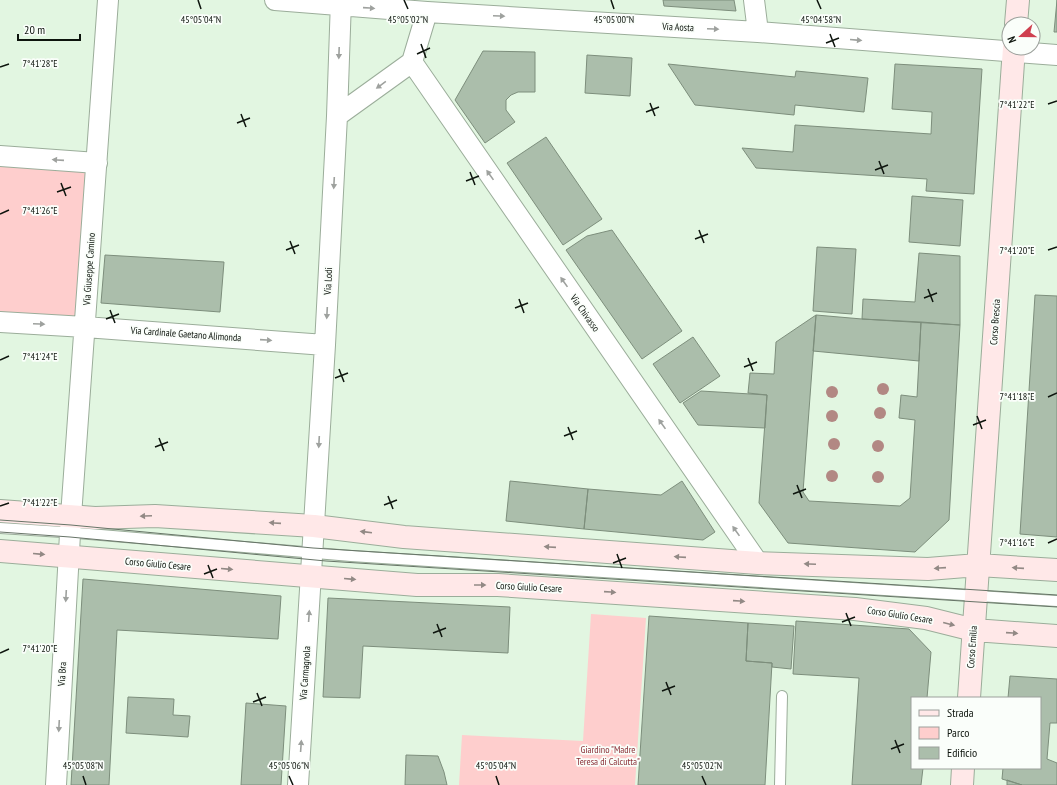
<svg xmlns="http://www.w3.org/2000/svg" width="1057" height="785" font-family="'PT Sans Narrow',sans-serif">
	<rect width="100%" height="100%" fill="#e2f6e1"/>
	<path fill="#fececd" d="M0,164L86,170L77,319L0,315Z
		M591,614L646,618L635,785H459L462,735L583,741Z"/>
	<path fill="#abbeab" stroke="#7d8e7c" d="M663,0H734L736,11L664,6Z
		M1057,0V32H1054Z
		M483,51L535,52V92H518L511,95L506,100V110L515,122L485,143L455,100Z
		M587,55L632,58L630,96L585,93Z
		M668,64L795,77L796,71L868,78L864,112L795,105L794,115L695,105Z
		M895,64L982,69L974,194L926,191L927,179L756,168L742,148L793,152L795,125L931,134L932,112L892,109Z
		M546,137L602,219L563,245L507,163Z
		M912,196L963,200L960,246L909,242Z
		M612,230L682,331L642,359L566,250L587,236Z
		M817,247L856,249L852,314L813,311Z
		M919,253L960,256V325L862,319L863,299L915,302Z
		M105,255L224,262L220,312L101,303Z
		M1035,295L1057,296V537L1020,534Z
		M816,315L803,492L809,501L900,506L910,498L915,420L899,418L901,395L917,397L921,322L960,325L949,520L915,552L788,543L759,503L767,395L748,393L750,373L774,374L776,342Z
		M816,315L862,319L921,322L919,361L813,351Z
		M693,337L720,376L680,403L653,364Z
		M701,391L767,395L765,428L698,425L683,403Z
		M510,481L588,489L584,529L506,521Z
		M682,481L715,532L703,540L584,529L588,489L661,495Z
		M83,579L281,596L278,639L117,630L109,785H71Z
		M328,598L510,607L508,653L363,646L360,698L323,697Z
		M649,616L748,623L746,661L772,663L765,785H638Z
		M796,621L909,629L931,652L927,698H912V768H923L921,785H852L859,678L793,674Z
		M748,623L794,626L791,669L772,667V663L746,661Z
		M1010,676L1057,679V723H1050L1047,759L1057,763V785H1022L1002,779L1003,768H1040V698H1008Z
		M128,697L174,699L173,715L190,716L188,737L126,733Z
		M246,703L286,706L281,785H241Z
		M406,755L438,756L444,772L447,785H405Z
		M1007,780L1022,785H1007Z"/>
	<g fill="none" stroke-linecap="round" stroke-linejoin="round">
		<g stroke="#9bad9a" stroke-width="12">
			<path id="lane" d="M0,528L77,533L351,556L1057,601
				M780,785L782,696"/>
		</g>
		<g stroke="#9bad9a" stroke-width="22">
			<path id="street" d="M275,0L427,12L758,32L1057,55
				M754,0L758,32
				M412,62L758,563
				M337,116L412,62L427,12
				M0,156L97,163
				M0,322L85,327L325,345
				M56,785L71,516L108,0
				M298,785L325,345L337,116L341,0"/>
		</g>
		<g stroke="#9bad9a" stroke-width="24">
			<path id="secondary" d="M1016,24L1018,0
				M0,511L95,518L155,516L314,526L404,537L758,563L928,569L978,565L1057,570
				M0,551L417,585H498L855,609L926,618L974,630L1057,636
				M969,698L1014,48
				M962,785L963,768"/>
		</g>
		<use href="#lane" stroke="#fff" stroke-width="10"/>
		<use href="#street" stroke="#fff" stroke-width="20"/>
		<use href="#secondary" stroke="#ffe8e8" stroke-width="22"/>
		<path stroke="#677467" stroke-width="1" d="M0,520L71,525L313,548L1057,595
			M0,532L70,537L326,561L1057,607"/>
	</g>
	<g fill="#b28883">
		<circle cx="883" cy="389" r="6"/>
		<circle cx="832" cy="392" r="6"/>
		<circle cx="880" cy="413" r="6"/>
		<circle cx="832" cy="416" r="6"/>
		<circle cx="834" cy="444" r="6"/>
		<circle cx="878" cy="446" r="6"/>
		<circle cx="832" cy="476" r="6"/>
		<circle cx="878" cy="477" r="6"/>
	</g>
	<defs><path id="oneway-solid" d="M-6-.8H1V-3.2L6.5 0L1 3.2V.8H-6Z"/></defs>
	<g fill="#9ea19e">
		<use href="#oneway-solid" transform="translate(369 8) rotate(4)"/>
		<use href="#oneway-solid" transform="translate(499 16) rotate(3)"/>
		<use href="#oneway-solid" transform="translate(713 29) rotate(3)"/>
		<use href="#oneway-solid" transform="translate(856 40) rotate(5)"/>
		<use href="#oneway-solid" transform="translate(339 53) rotate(92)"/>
		<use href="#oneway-solid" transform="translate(381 85) rotate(144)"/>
		<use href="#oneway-solid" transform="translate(58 160) rotate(-176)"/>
		<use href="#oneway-solid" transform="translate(490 175) rotate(-125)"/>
		<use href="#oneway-solid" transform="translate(334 183) rotate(93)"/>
		<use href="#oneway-solid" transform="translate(564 282) rotate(-125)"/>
		<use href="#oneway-solid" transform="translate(327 313) rotate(93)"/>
		<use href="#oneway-solid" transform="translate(39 324) rotate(3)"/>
		<use href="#oneway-solid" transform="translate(266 340) rotate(4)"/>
		<use href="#oneway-solid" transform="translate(662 424) rotate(-125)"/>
		<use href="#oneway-solid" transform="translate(319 442) rotate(93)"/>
		<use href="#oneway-solid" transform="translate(736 531) rotate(-125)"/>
		<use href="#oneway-solid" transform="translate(66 596) rotate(93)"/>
		<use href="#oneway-solid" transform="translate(309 616) rotate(-86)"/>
		<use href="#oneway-solid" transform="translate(59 726) rotate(93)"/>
		<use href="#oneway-solid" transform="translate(301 746) rotate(-86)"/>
	</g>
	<g fill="#928985">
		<use href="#oneway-solid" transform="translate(146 516) rotate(177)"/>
		<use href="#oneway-solid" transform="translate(275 523) rotate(-176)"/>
		<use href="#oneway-solid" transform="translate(366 532) rotate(-173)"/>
		<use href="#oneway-solid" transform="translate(550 547) rotate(-176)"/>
		<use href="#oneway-solid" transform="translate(39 554) rotate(5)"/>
		<use href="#oneway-solid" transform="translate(680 557) rotate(-176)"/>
		<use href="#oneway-solid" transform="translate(810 564) rotate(-178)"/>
		<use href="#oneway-solid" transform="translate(940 568) rotate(176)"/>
		<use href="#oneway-solid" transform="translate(1018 568) rotate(-176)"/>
		<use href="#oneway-solid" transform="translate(227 569) rotate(5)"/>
		<use href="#oneway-solid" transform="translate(350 579) rotate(5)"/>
		<use href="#oneway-solid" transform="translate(480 585)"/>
		<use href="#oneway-solid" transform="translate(610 592) rotate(4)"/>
		<use href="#oneway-solid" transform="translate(739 601) rotate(4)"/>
		<use href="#oneway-solid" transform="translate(949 624) rotate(14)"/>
		<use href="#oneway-solid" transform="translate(1012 633) rotate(4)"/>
	</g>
	<path fill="none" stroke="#0d140d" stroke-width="1.5" d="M198,0L201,9M404,0L408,9M611,0L614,9M817,0L821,9M830,34L835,47M826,43L839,38M421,44L426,58M417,54L430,48M0,67L9,64M650,103L655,116M1048,104L1057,101M646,112L659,107M241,114L246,127M237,123L250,118M879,161L884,174M875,170L888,165M470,172L475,185M466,181L479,176M61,183L66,196M57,192L71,187M0,214L9,210M699,230L704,243M695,239L708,234M290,241L295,254M286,250L299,245M1048,250L1057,247M928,289L933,302M924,298L937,293M519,299L524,313M515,308L528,303M110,310L115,323M106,319L119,314M748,358L753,371M0,360L9,356M744,367L757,362M339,369L344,382M335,378L348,373M1048,397L1057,393M977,416L982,429M973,425L986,420M568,427L573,440M564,436L577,431M159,438L164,451M155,447L168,442M797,485L802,498M793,494L806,489M388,496L393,509M384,505L397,500M0,506L9,503M1048,543L1057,539M617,554L622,568M613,563L626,558M208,565L213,578M204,574L217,569M846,613L851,626M842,622L855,617M437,624L442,637M433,633L446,628M0,653L9,649M666,682L671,695M662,691L675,686M257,693L262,706M253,702L266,697M895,740L900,753M891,749L904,744M83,776L86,785M289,776L293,785M496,776L499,785M702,776L706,785"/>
	<g text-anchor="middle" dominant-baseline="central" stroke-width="3.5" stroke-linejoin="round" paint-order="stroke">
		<g font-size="10" fill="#0d140d" stroke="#fafefa">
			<text transform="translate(678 27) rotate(3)">Via Aosta</text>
			<text transform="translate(89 269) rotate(-86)">Via Giuseppe Camino</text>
			<text transform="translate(328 281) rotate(-87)">Via Lodi</text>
			<text transform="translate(585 313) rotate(55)">Via Chivasso</text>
			<text transform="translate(995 322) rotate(-86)">Corso Brescia</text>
			<text transform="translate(186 334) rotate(4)">Via Cardinale Gaetano Alimonda</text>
			<text transform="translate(158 564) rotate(5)">Corso Giulio Cesare</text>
			<text transform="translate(529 587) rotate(3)">Corso Giulio Cesare</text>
			<text transform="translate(900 615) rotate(9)">Corso Giulio Cesare</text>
			<text transform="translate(972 647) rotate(-86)">Corso Emilia</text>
			<text transform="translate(305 673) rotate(-86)">Via Carmagnola</text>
			<text transform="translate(62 674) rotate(-87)">Via Bra</text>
		</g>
		<g font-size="10" fill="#8a2e36" stroke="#fafefa">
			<text x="608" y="749">Giardino "Madre<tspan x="608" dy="12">Teresa di Calcutta"</tspan></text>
		</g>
	</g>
	<g font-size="10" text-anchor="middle" fill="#0d140d" stroke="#fafefa" stroke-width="3.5" stroke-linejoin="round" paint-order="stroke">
		<text x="201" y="23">45°05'04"N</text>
		<text x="408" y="23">45°05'02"N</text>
		<text x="614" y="23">45°05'00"N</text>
		<text x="821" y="23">45°04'58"N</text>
		<text x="40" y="67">7°41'28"E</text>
		<text x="1017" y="108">7°41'22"E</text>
		<text x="40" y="214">7°41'26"E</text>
		<text x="1017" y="254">7°41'20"E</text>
		<text x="40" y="360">7°41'24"E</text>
		<text x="1017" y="400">7°41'18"E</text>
		<text x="40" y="506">7°41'22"E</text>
		<text x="1017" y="546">7°41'16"E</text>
		<text x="40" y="652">7°41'20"E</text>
		<text x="83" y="769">45°05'08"N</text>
		<text x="289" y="769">45°05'06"N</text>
		<text x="496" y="769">45°05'04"N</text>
		<text x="702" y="769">45°05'02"N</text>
	</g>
	<rect x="911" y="697" width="130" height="72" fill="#fafefa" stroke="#9ba09b"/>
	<rect x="919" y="710" width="20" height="6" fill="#ffe8e8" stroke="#9ba09b"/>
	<text x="947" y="717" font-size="12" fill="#0d140d">Strada</text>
	<rect x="919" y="727" width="20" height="12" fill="#fececd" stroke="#9ba09b"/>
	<text x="947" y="737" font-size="12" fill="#0d140d">Parco</text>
	<rect x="919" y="747" width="20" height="12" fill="#abbeab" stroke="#9ba09b"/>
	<text x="947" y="757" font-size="12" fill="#0d140d">Edificio</text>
	<g transform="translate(1021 36) rotate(249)"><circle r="19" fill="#fafefa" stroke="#9ba09b"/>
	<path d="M0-3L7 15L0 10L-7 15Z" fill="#cf3f4f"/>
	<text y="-6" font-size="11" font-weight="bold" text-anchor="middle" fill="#0d140d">N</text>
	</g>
	<path d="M18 34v6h62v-6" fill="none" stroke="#0d140d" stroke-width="2"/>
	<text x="24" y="34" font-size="12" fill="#0d140d" stroke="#fafefa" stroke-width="3" paint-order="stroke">20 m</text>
</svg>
